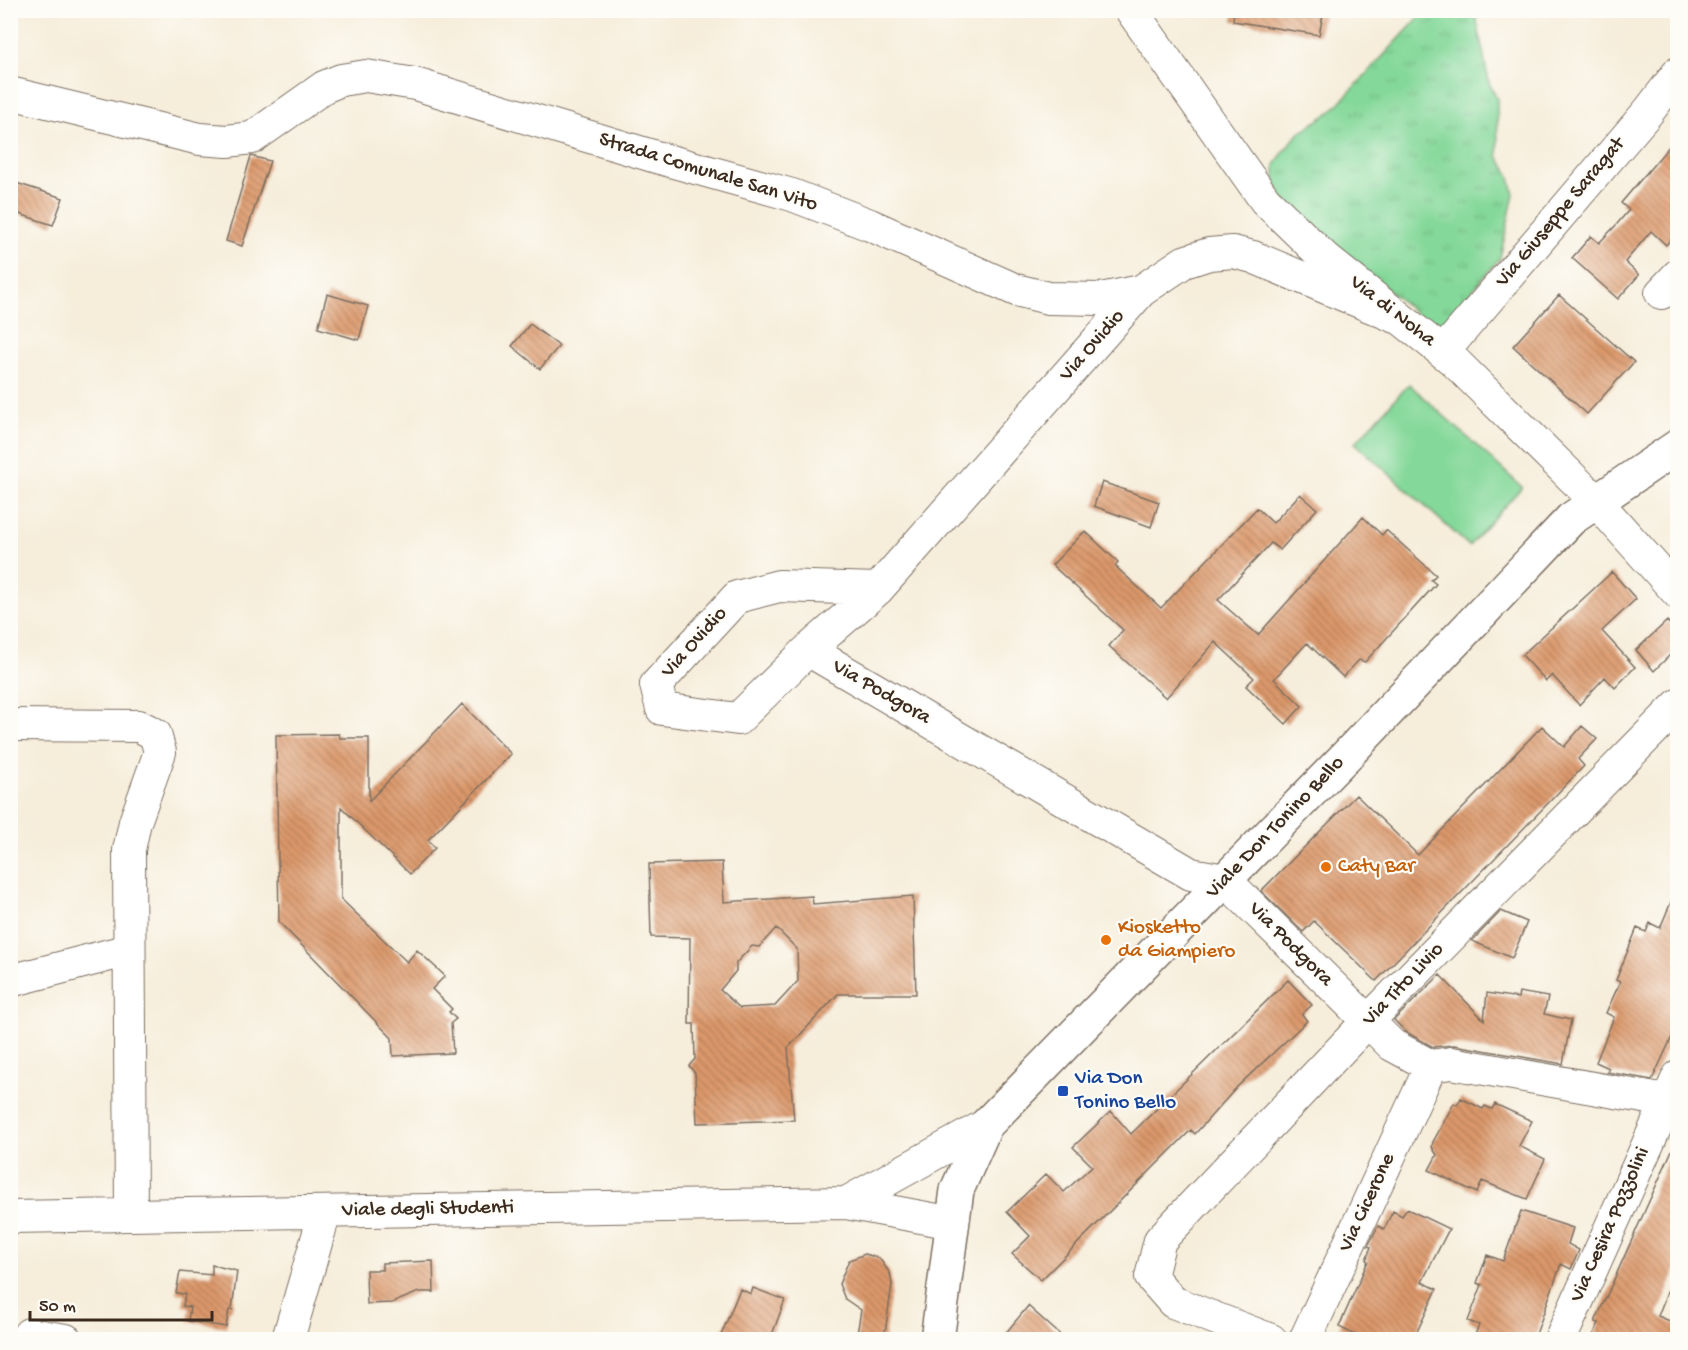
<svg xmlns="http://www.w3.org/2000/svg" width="1688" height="1350" font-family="'Gochi Hand',sans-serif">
	<defs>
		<pattern id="grass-tufts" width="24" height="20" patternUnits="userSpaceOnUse" patternTransform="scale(1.5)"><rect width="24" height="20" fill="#84d89a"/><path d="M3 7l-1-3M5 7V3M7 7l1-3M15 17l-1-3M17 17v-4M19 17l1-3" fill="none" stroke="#73ba84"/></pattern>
		<pattern id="building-back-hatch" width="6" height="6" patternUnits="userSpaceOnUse" patternTransform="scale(1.5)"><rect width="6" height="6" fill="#db986a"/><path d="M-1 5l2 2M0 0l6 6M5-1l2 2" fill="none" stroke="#b37c57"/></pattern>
	</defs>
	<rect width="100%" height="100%" fill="#fdfcf7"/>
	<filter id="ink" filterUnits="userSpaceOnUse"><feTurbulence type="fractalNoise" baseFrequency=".0167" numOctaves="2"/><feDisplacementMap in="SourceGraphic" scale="12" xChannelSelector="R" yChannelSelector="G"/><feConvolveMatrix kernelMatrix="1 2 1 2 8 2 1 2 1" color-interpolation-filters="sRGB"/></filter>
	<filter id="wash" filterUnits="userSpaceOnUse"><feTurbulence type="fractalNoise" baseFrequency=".008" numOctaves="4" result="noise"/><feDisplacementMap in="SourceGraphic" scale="24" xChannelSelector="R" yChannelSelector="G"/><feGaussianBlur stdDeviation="1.35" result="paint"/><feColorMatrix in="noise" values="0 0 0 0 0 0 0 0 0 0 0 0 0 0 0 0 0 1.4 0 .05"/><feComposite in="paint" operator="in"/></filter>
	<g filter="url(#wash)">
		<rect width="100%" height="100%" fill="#f6edda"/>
		<path fill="url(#grass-tufts)" stroke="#60815c" stroke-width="1.5" d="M1425,11H1475L1489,83L1497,99L1498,156L1509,174L1514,194L1500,258L1437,332L1281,197L1275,180V165L1285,150L1298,134L1333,110Z"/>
		<path fill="#84d89a" stroke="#60815c" stroke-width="1.5" d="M1409,384L1522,487L1469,546L1355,443Z"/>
		<g id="blocks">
			<path fill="url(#building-back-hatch)" fill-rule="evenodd" d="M1234,10H1324L1319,35L1233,21Z
				M1677,137V232L1666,245L1651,231L1625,262L1639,275L1618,299L1572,258L1591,236L1599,243L1617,224L1629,210L1621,203Z
				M251,156L270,161L242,246L226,241Z
				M10,181L63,198L53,225L10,211Z
				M327,294L368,306L359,340L318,328Z
				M1559,295L1634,362L1587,414L1513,346Z
				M530,324L559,346L540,369L512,346Z
				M1102,482L1159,502L1151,527L1094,506Z
				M1300,494L1317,509L1280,550L1271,543L1218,600L1258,635L1363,517L1382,535L1386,530L1436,575L1431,580L1436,584L1365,662L1359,660L1343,677L1307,643L1274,679L1302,706L1286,724L1246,686L1254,678L1215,642L1166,698L1109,646L1123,630L1052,565L1085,531L1118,562L1115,566L1161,608L1257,508L1273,523Z
				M1612,572L1636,599L1602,631L1635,667L1615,688L1605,677L1579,705L1552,675L1546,681L1522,655Z
				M1667,621L1677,632V648L1654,671L1636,650Z
				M462,704L511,754L428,840L435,848L410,874L341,807V899L407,962L417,950L445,976L432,989L452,1009L449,1012L456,1019L451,1023L453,1053L393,1056L392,1038L279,922L276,735L339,734L340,738H369V801Z
				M1542,726L1564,747L1582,726L1597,739L1578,759L1584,766L1376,981L1314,921L1303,932L1261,891L1356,795L1418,855Z
				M722,862L724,902L812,896L813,904L913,896L916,994H838L788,1048L794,1120L697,1123L695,1073L689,1066L695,1059L694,1024H689L690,938L651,937L649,864ZM776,928L797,949L798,981L775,1006L740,1008L720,990L736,971V963L752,946L759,947Z
				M1677,888V1026L1652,1080L1607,1072L1609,1068L1596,1062L1614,1017L1606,1013L1620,982L1616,980L1637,928L1646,932L1650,923L1660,928Z
				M1501,911L1527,922L1512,958L1472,941Z
				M1440,975L1484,1020L1487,993L1518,998L1519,992L1548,997L1544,1014L1571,1020L1563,1064L1454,1045L1433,1047L1406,1032L1394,1020Z
				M1288,980L1312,1005L1302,1014L1307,1021L1238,1086L1195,1134L1191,1130L1041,1280L1012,1254L1030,1236L1007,1212L1046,1174L1064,1192L1092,1166L1073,1147L1111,1111L1131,1134Z
				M1461,1098L1483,1109L1485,1106L1492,1109L1495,1104L1532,1121L1519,1146L1545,1159L1527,1199L1482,1181L1477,1193L1429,1170L1437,1155L1432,1147L1433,1142L1454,1103L1457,1105Z
				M1677,1139V1267L1658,1316L1677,1324V1340H1591L1599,1323L1595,1322Z
				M1407,1209L1449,1229L1422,1282L1437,1289L1413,1340H1366L1339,1327L1368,1261L1366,1260L1371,1247L1368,1246L1378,1226L1384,1229L1393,1211L1402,1216Z
				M1521,1211L1573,1228L1568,1244L1579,1250L1571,1269L1561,1264L1534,1340H1473L1479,1325L1468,1321L1482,1285L1477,1283L1487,1255L1503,1261Z
				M865,1254L879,1258L890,1273L892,1284L884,1340H856L861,1310L845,1299L839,1284L849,1260Z
				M433,1261L434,1292H419L392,1303L367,1304L366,1270H382V1263Z
				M212,1265L237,1271L232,1310H229L226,1327L188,1321L190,1307L183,1306L185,1294L176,1293L180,1272L212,1275Z
				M753,1288L785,1300L770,1340H719L740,1289L751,1294Z
				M1028,1306L1066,1340H1000Z"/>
		</g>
	</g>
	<g filter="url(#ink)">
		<use href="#blocks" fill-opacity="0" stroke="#7c6e60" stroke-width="1.5"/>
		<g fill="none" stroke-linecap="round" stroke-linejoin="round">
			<g stroke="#7c6e60" stroke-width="34">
				<path id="minor" d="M1131,10L1265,200L1327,260L1454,361L1595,500L1678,593
					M10,93L200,139L227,141L252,138L324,87L341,80L366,76L415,84L656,157L792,195L870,225L1016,290L1048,298L1101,299L1141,291L1184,262L1209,254L1233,252L1253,257L1396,317
					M1678,275L1661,293L1678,285
					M1443,352L1648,112L1678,73
					M878,589L779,586L737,597L656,685L662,709L738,719L808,650L878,589L1141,291
					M808,650L1191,874L1225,880L1392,1045L1431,1066L1451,1063L1678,1103
					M10,725L139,726L155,734L160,752L135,822L129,850L131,1215
					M10,981L129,950
					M846,1203L986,1125
					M10,1217L846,1203L953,1223
					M29,1334L66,1340
					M288,1339L325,1212
					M1271,1340L1173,1302L1151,1277L1160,1240L1367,1022L1678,705
					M1305,1340L1431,1066
					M1560,1340L1678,1077"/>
			</g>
			<g stroke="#7c6e60" stroke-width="36">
				<path id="major" d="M937,1340L957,1190L986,1125L1346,756L1571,519L1678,446"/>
			</g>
			<use href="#minor" stroke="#fff" stroke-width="32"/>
			<use href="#major" stroke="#fff" stroke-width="33"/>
		</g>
	</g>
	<g fill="#e8710a" stroke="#fdfcf7" stroke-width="2">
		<circle cx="1326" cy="867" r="6"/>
		<circle cx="1106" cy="940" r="6"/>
	</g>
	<rect fill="#1a4fb4" stroke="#fdfcf7" stroke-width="2" x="1057" y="1085" width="12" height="12" rx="3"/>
	<g text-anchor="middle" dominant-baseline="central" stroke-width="4.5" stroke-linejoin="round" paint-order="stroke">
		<g font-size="21" fill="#3b2a1e" stroke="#fdfcf7">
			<text transform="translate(708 173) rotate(17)">Strada Comunale San Vito</text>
			<text transform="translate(1561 213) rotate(-50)">Via Giuseppe Saragat</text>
			<text transform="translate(1392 312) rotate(38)">Via di Noha</text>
			<text transform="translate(1093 346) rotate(-49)">Via Ovidio</text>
			<text transform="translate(695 643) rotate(-48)">Via Ovidio</text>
			<text transform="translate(881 693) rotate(30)">Via Podgora</text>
			<text transform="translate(1276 828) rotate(-46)">Viale Don Tonino Bello</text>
			<text transform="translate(1290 945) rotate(45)">Via Podgora</text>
			<text transform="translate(1404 985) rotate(-46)">Via Tito Livio</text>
			<text transform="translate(1368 1203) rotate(-65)">Via Cicerone</text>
			<text transform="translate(428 1210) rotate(-1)">Viale degli Studenti</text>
			<text transform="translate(1611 1225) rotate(-66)">Via Cesira Pozzolini</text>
		</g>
		<g font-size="21" fill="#c56008" stroke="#fdfcf7" text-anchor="start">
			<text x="1338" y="867">Caty Bar</text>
			<text x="1118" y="928">Kiosketto<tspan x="1118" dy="24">da Giampiero</tspan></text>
		</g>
		<g font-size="21" fill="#164399" stroke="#fdfcf7" text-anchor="start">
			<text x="1075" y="1079">Via Don<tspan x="1075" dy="24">Tonino Bello</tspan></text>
		</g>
	</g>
	<rect width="1688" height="1350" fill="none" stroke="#fdfcf7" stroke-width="36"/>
	<path d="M30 1311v9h182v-9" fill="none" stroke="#3b2a1e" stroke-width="3"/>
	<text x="39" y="1311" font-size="18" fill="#3b2a1e" stroke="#fdfcf7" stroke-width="4.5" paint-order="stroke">50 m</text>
</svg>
